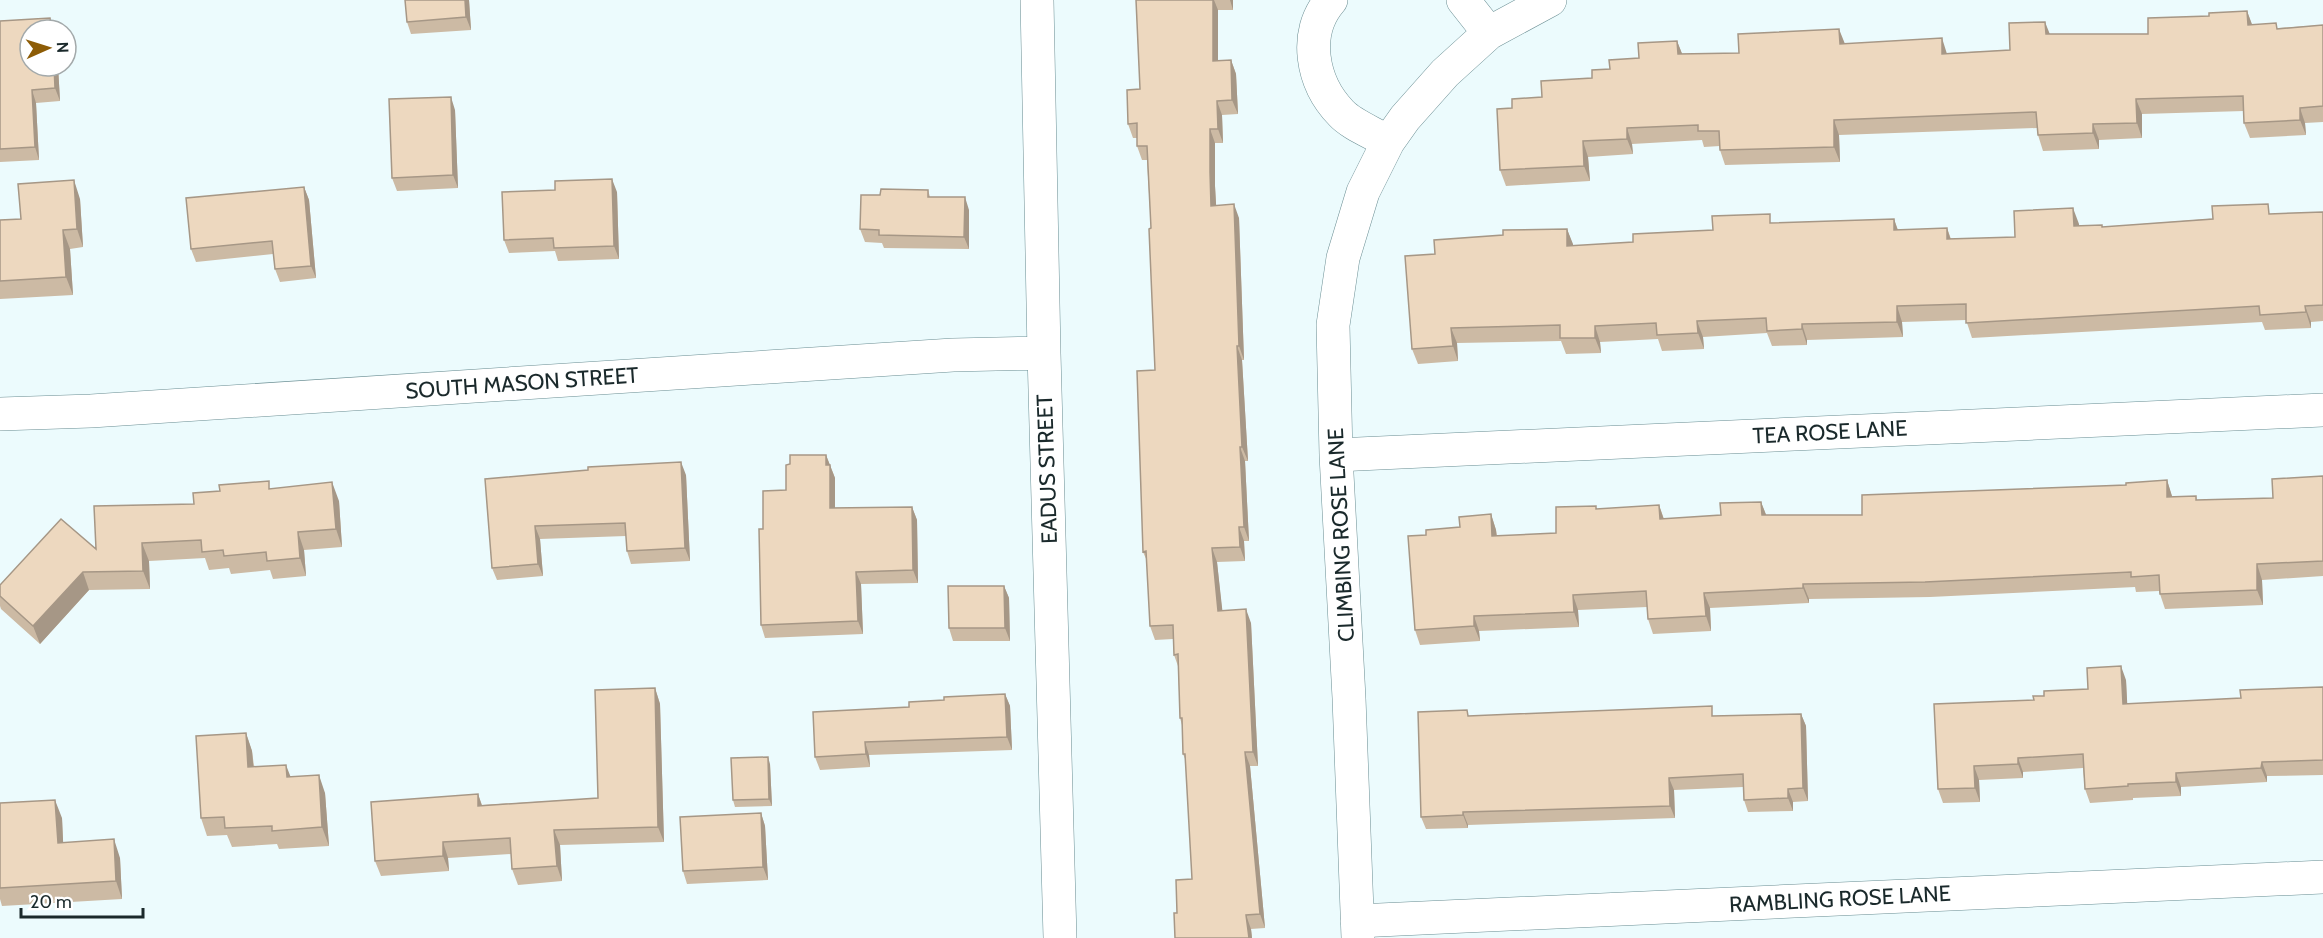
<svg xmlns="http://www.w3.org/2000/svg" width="2323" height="938" font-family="Cabin,sans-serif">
	<rect width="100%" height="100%" fill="#ecfbfd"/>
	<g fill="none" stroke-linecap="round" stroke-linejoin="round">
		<g stroke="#6a8e93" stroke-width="34">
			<path id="minor" d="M1037,0L1044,353L1060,938
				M1331,0C1302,33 1312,83 1341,113C1352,125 1374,133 1388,142
				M1463,0L1489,33
				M0,414L91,411L953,355L1044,353
				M1336,455L2323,410
				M1357,921L2323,877
				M1358,938L1349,698L1336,455L1333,325L1343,258L1363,192L1388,142L1405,118L1445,73L1489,33L1550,0"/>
		</g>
		<use href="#minor" stroke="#fff" stroke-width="33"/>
	</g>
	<path fill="#ccbaa4" d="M405,0H469L471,30L411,34L407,22Z
		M1136,0H1233V10H1218V60H1231L1236,74L1238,114L1222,115L1223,143H1215V186L1216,205L1239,218L1244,360H1242L1248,461H1245L1249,541H1244L1245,561L1217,562L1222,611L1251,623L1258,766H1250L1265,928L1251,929L1252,938H1175L1177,913L1192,879L1186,761L1183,754L1182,725L1180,718L1178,666L1174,655L1173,639L1155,640L1150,626L1147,561L1143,552L1155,370L1151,228L1147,160H1142L1137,146V138H1133L1128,124L1140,89Z
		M2247,11L2252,25L2278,28L2323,25V122L2305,123L2306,135L2250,138L2244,123V111L2142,114V138L2099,140V149L2043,151L2038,135L2037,128L1839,135L1840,162L1725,165L1720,150V146L1704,147L1702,140L1632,144L1633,154L1588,157L1590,181L1506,186L1500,170L1512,108L1592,78L1610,69L1639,58L1677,41L1682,54L1739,53L1844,44L1947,53L2010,50L2050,34H2148L2209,16Z
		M50,18L55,30H30L58,66L60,101L36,103L39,160L0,162V21Z
		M455,110L458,188L397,191L392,178Z
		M304,187L309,200L316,278L280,282L275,269L273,254L196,262L191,249Z
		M928,190L930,197L969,210V249L884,248L882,243L865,242L860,229L880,195Z
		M617,192L619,259L558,261L555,251L509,253L504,240Z
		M80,199L83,247L70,249L73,295L0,299V220L21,219Z
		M2323,212V321L2311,322V328L2265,330L2262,322L1972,338L1966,320L1902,322L1903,337L1807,340V345L1772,346L1767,333L1703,337L1704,349L1662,351L1658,339L1600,342L1601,353L1566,354L1561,341L1457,343L1458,361L1418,364L1412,349L1435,254L1503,235L1567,229L1573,246L1633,242L1713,230L1773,223L1894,219L1898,230L1947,228L1951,239L2015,237L2079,224V226L2103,227L2272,214Z
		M826,455L835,478V508L912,507L917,520L918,583L861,584L863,634L765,638L761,625L763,529L786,490L790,464Z
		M686,475L690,561L631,564L627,551L626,536L540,539L543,576L497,580L492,568L485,479Z
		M2323,476V576L2262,580L2263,605L2165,609L2159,591L2136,592L2135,587L1930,597L1809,599V603L1710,608L1711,631L1653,634L1648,619L1647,607L1578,610L1579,627L1479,631L1480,641L1420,645L1415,630L1426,535L1460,527L1491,514L1496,530L1497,536L1556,533L1597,509L1659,505L1664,519L1721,515L1761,502L1766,515H1862L2167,480L2172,497L2196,496L2197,500L2273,498Z
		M271,489L339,501L342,547L304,550L306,576L273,579L270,570L231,574L229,568L209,570L205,558L149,561L150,589L89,590L40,644L1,609L0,606V585L96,549Z
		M1004,586L1009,598L1010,641H953L949,628Z
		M2126,680L2127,704L2241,698L2323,687V775L2267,776V782L2181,787V796L2133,798V800L2090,803L2085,789L2083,768L2023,772V778L1979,780L1980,802L1943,803L1938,789L2034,700L2044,696L2088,689Z
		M655,688L660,704L664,842L560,845L562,881L518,885L512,869L511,854L448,858L449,871L381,876L375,861L478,794L482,805L598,798Z
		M1005,694L1010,706L1012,750L869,755L870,767L820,770L815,757L909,707L944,700Z
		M1801,714L1806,726L1808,801L1793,802V811L1748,812L1744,800L1743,787L1674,790L1675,818L1468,825V828L1426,829L1421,817L1469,716H1715Z
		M246,733L252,751L254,766L291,777L325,793L329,846L279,849L277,844L232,847L227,835L207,836L201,818Z
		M770,764L772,806L735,807L733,800Z
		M0,803L62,818L63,843L120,858L122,899L2,906L0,899Z
		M761,813L765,826L768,880L687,884L683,871Z"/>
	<path fill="#a69786" d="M465,0H469L471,30L466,17Z
		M1213,0H1214L1218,10V75L1213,61Z
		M1230,0H1233V10Z
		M2247,11L2253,27L2248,25Z
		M50,18L55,30H51Z
		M2045,22L2051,37L2046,34Z
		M1839,29L1845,44H1840Z
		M1942,38L1947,54H1942Z
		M1677,41L1683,56L1678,54Z
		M1231,60L1236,74L1238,114L1232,100Z
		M54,66H58L60,101L55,88Z
		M32,90L36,103L39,160L35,147Z
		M451,97L455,110L458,188L453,175Z
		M2136,99L2142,114V138L2137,123Z
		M1217,101L1222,115L1223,143L1218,129Z
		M2300,108L2305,123L2306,135L2300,120Z
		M1834,120L1839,135L1840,162L1834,147Z
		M2093,124L2099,140V149L2093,133Z
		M1627,128L1632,144L1633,154L1627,139Z
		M1210,129L1215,143V186L1217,220L1211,206L1210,172Z
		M1583,141L1588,157L1590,181L1584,166Z
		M612,179L617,192L619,259L614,246Z
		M74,180L80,199L83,247L77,229Z
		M304,187L309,200L316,278L311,266Z
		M965,197L969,210V249L964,237Z
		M1234,204L1239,218L1244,360L1239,346Z
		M2073,208L2079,224L2080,242L2074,226Z
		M1894,219L1899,234L1894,230Z
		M1947,228L1952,244L1947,239Z
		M1567,229L1573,244V261L1567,246Z
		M63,230L70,249L73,295L66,277Z
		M1897,306L1902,322L1903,337L1897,322Z
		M2305,306L2311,322V328L2306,312Z
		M1697,321L1703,337L1704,349L1698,333Z
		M1802,324L1807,340V345L1802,329Z
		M1595,326L1600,342L1601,353L1595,338Z
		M1451,328L1457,343L1458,361L1453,346Z
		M1237,346L1242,360L1248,461L1242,447Z
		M1240,447L1245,461L1249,541L1244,527Z
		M826,455L835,478V521L830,508L826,465Z
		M681,462L686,475L690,561L685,548Z
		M2167,480L2172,496L2173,512L2167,497Z
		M332,482L339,501L342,547L336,529Z
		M1761,502L1767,517L1762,515Z
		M1659,505L1664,520L1660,519Z
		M912,507L917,520L918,583L913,570Z
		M1491,514L1496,530L1498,551L1492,536Z
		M535,526L540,539L543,576L538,564Z
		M1239,527L1244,541L1245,561L1240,547Z
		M298,532L304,550L306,576L300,558Z
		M142,543L149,561L150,589L143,571Z
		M1212,548L1217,562L1224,625L1218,611Z
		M2257,564L2262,580L2263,605L2257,590Z
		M83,572L89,590L40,644L33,626Z
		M856,572L861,584L863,634L858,621Z
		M1803,584L1809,599V603L1803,588Z
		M1004,586L1009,598L1010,641L1005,628Z
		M1704,593L1710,608L1711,631L1706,616Z
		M1573,595L1578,610L1579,627L1574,612Z
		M1246,609L1251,623L1258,766L1253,752Z
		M1474,616L1479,631L1480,641L1474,626Z
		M2121,666L2126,680L2128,718L2123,704Z
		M655,688L660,704L664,842L658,827Z
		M1005,694L1010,706L1012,750L1007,737Z
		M1801,714L1806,726L1808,801L1803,788Z
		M246,733L252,751L255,785L248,767Z
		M865,742L869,755L870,767L866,754Z
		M1245,752L1250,766L1265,928L1260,914Z
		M768,757L770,764L772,806L769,799Z
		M2018,758L2023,772V778L2018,764Z
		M2262,762L2267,776V782L2261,768Z
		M286,765L293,783L287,777Z
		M1974,766L1979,780L1980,802L1975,788Z
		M2176,773L2181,787V796L2176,782Z
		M319,775L325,793L329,846L322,827Z
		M1669,778L1674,790L1675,818L1670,806Z
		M1788,789L1793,802V811L1788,798Z
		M478,794L483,809L478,806Z
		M55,800L62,818L64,861L58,843Z
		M1463,812L1468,825V828L1463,815Z
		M761,813L765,826L768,880L763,867Z
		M554,830L560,845L562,881L557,866Z
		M114,839L120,858L122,899L116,881Z
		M443,842L448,858L449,871L443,856Z
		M1246,915L1251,929L1252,938H1249Z"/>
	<path fill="#edd8bf" stroke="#a69786" stroke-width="1.5" d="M405,0H465L466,17L407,22Z
		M1136,0H1213V61L1231,60L1232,100L1217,101L1218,129H1210V172L1211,206L1234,204L1239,346H1237L1242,447H1240L1244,527H1239L1240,547L1212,548L1218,611L1246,609L1253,752H1245L1260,914L1246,915L1249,938H1175L1174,913H1177L1176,880L1192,879L1185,754H1183L1182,718H1180L1178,654L1174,655L1173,625L1150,626L1146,551L1143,552L1137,371L1155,370L1149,229L1151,228L1147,146H1137V123L1128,124L1127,90L1140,89Z
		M2247,11L2248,25L2276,23L2277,29L2323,25V106L2300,108V120L2244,123L2243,96L2136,99L2137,123L2093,124V133L2038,135L2036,112L1834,120V147L1720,150L1719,131H1698V125L1627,128V139L1583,141L1584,166L1500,170L1497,109L1512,108V99L1542,97L1541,81L1592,78V70L1610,69L1609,60L1639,58L1638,43L1677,41L1678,54L1739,53L1738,34L1839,29L1840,44L1942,38V54L2010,50L2009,23L2045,22L2046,34H2148V18L2209,16V13Z
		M50,18L51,30H30V66H54L55,88L32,90L35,147L0,149V21Z
		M451,97L453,175L392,178L389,99Z
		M612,179L614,246L554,248L553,238L504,240L502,192L555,190V181Z
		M74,180L77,229L63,230L66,277L0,281V220L21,219L18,184Z
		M304,187L311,266L275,269L272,241L191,249L186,198Z
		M881,189L928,190V197H965L964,237L879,235V230L860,229L861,195H880Z
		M2268,204L2269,214L2323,212V305L2305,306L2306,312L2260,315L2259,306L1966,323V304L1897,306V322L1802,324V329L1767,331L1766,318L1697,321L1698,333L1657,335L1656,323L1595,326V338H1560V325L1451,328L1453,346L1412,349L1405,256L1435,254L1434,240L1503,235V230L1567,229V246L1633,242V234L1713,230L1712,216L1770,214V223L1894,219V230L1947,228V239L2015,237L2014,211L2073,208L2074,226L2102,225V227L2213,219L2212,206Z
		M790,455H826V465H830V508L912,507L913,570L856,572L858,621L761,625L759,529H763V491L786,490V465L790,464Z
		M681,462L685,548L627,551L625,523L535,526L538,564L492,568L485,479L588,470V467Z
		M2323,476V561L2257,564V590L2160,594L2159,575L2131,577V572L1925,582L1803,584V588L1704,593L1706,616L1648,619L1646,591L1573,595L1574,612L1474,616V626L1415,630L1408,536L1426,535V530L1460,527L1459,517L1491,514L1492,536L1556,533V507L1596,506V509L1659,505L1660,519L1721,515L1720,503L1761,502L1762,515H1862V495L2126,485V483L2167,480V497L2196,496V500L2273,498L2272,479Z
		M269,481V489L332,482L336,529L298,532L300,558L267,561L266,552L224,556L223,550L202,552L201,540L142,543L143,571L83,572L33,626L0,596V585L61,519L96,549L94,506L194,504L193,493L220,491L219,485Z
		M948,586H1004L1005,628H949Z
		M2121,666L2123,704L2241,698L2240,690L2323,687V760L2262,762L2261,768L2176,773V782L2128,784V786L2085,789L2083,754L2018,758V764L1974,766L1975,788L1938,789L1934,704L2034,700L2033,696H2044V691L2088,689L2087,668Z
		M655,688L658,827L554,830L557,866L512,869L510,838L443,842V856L375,861L371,802L478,794V806L598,798L595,690Z
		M1005,694L1007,737L865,742L866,754L815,757L813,712L909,707V702L944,700V697Z
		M1712,706V716L1801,714L1803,788L1788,789V798L1744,800L1743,774L1669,778L1670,806L1463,812V815L1421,817L1418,712L1467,710L1468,716Z
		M246,733L248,767L286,765L287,777L319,775L322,827L272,831V826L225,828L224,817L201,818L196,736Z
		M768,757L769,799L733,800L731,758Z
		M55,800L58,843L114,839L116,881L0,888V803Z
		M761,813L763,867L683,871L680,817Z"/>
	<g text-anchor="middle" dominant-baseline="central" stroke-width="5" stroke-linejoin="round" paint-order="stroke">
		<g font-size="22" fill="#1a292b" stroke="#fff">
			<text transform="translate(522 383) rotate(-4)">SOUTH MASON STREET</text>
			<text transform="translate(1830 432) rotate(-3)">TEA ROSE LANE</text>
			<text transform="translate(1047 469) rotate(-92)">EADUS STREET</text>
			<text transform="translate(1341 535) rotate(-93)">CLIMBING ROSE LANE</text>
			<text transform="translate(1840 899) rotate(-3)">RAMBLING ROSE LANE</text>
		</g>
	</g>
	<g transform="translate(48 48) rotate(87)"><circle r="28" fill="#ffffff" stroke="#a3a9aa" stroke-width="1.5"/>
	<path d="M0-4.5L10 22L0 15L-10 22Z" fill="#8d5c06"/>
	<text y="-9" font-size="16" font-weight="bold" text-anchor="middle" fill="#1a292b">N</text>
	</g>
	<path d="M21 908v9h122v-9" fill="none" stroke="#1a292b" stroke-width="3"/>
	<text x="30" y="908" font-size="18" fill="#1a292b" stroke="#ffffff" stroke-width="4.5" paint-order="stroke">20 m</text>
</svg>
